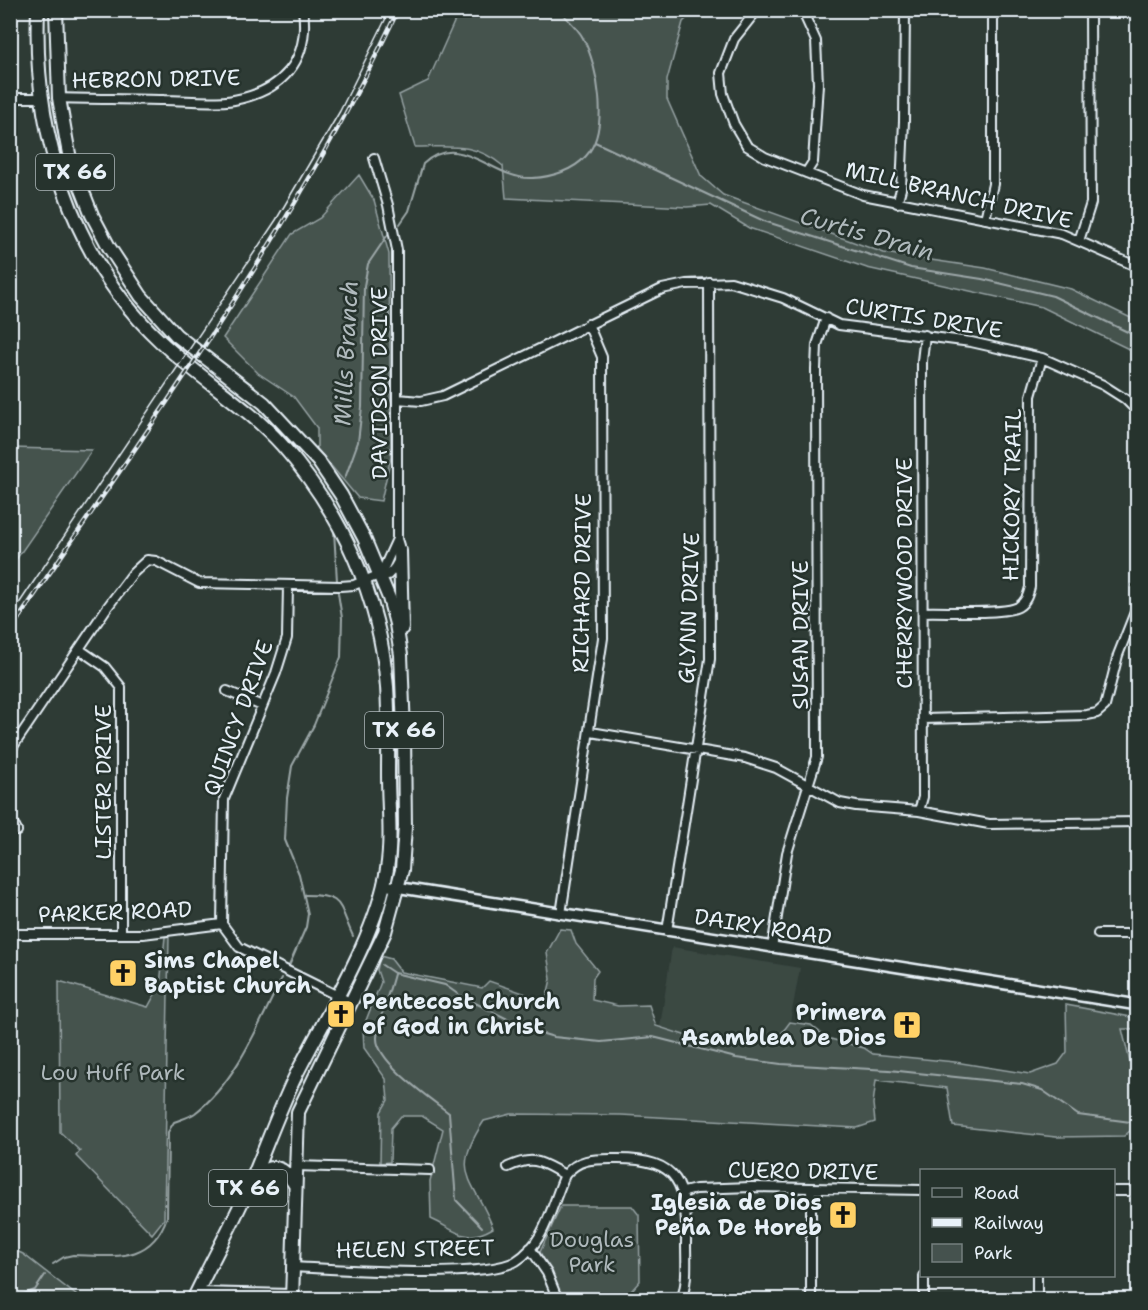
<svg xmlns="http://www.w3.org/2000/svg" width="1148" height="1310" font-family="'Shantell Sans',sans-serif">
	<rect width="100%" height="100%" fill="#2e3b35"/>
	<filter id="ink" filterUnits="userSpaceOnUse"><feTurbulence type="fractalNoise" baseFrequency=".0167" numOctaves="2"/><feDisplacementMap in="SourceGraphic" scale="12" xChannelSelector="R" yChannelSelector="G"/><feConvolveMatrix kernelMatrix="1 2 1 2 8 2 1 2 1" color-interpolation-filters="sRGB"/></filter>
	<g filter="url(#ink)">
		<path fill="#3b4843" d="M11,10L18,11L17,82H11Z
			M672,947L800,968L790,1022L782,1034L752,1039L693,1038L660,1027Z"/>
		<path fill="#45524e" stroke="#96a2a3" stroke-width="1.5" d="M459,11H694L683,22L667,80V99L701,176L723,195L884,253L985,268L1071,289L1137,321V353L1042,307L867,268L749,228L711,205L687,207L506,198L503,166C475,142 450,147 415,147L399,95L428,81Z
			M359,175L374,200L389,254L391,457L381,501L358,498L317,449V428L294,397L258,373L223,338L292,234L320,218Z
			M11,448L92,450L11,567L10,448Z
			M560,929L571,930L576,944L598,971L593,978L592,1000L618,1006L649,1005L656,1026L693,1038L752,1039L781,1034L790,1022L811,1025L827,1038L864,1048L873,1054L955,1062L1030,1074L1058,1064L1067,1052L1066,1005L1136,1018L1137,1029H1122L1137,1091V1125L1124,1136L1056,1137L953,1126L947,1088L876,1080L873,1104L875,1122L857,1128L621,1115L511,1114L484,1121C448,1175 475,1179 493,1228C464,1245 456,1230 431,1219L430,1181L443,1129L422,1116H401L391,1128L390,1162L380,1163L381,1112L388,1100L386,1079L364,1048L363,1028L381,982L377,970L380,956L391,959L401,972L482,988L489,981L546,1001L551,979L547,953Z
			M169,936L164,1219L152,1234L76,1156L80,1151L60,1132L59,981L148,1007L160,985L165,937Z
			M561,1206H632L639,1215L640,1281L624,1299H561L555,1282L540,1252Z
			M10,1248L23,1254L81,1299H11Z"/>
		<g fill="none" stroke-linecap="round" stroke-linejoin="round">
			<path stroke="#9da8a9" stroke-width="2" d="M595,142L764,221L911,268L982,279L1053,296L1138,337
				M400,224L409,211L423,164C461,129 493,181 533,178C551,177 573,171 586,156C610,130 598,66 583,38C578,28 567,19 559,10
				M345,478L358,442L362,407L364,286L368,264L389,233
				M334,531L337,581
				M305,895C345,895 338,905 353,936
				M382,965L394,973L445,985L459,995L530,1030L554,1037L601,1042L653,1037L736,1058L781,1064L889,1070L1022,1084L1042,1090L1078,1115L1138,1123
				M289,966L306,927L308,914L299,874L285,840L287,798L292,766L314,725L341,657L342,618L338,593
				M394,974C389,994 379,1017 377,1037C375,1061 431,1099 449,1113L456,1200L482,1227
				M53,1264L64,1257L73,1255C113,1256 151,1264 167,1217L168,1132L174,1122C181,1119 188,1118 195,1113C237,1081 259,1023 282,978
				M10,1299L35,1290L45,1275"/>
			<g stroke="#e8f1f8" stroke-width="12">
				<path id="minor" d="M757,10L734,39L721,73L723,94L734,124L747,146L765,157L863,195L1062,234L1138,267
					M802,10L816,41L818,84L813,162L806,173
					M10,98H41
					M59,98C94,99 129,99 164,100C186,100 212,104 234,100C282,91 310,61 303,10
					M897,203L901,189L904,121L905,10
					M985,219L993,184V10
					M1079,241L1091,203L1090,10
					M397,399L421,401L443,396L662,289L686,284L731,282L783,298L839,325L971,342L1042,358L1103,385L1125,399L1138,412
					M381,574L397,539
					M288,586L287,638L276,673L224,799L222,924L239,947L352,1003
					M923,612C943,611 1003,615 1018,607C1026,602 1028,595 1030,587L1031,396L1042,358
					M79,649L105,667L121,687V934
					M227,691L262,706
					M923,719L1087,715L1097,713L1105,706L1118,655L1137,607L1138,467
					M591,732L745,758L776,768L840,803L856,806L919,811L989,824L1138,822
					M10,751L106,609L133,573L147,560L156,561L199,583L340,586L354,585L381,574L388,575C399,565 403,554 397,539V250L388,205L374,158
					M919,811L923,797L922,361L925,335
					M10,817L17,831
					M561,914L603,638L602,357L588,324
					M667,931L710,659L709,282
					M10,934H143L222,924
					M1098,934H1138
					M772,948L787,853L817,757L816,369L817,345L826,318
					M296,1166L430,1170
					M508,1167C535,1155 541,1162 565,1175
					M811,1189V1300
					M1114,1191H1138
					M684,1192L696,1189L751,1187L922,1190
					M530,1248L547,1273L558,1300
					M294,1267C336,1269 486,1280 516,1261C546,1242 551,1206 565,1175C579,1158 594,1159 615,1159C681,1158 687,1185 686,1244C686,1262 688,1283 681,1300
					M924,1276V1300
					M1037,1276V1300
					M197,1292L292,1294"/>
			</g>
			<g stroke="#e8f1f8" stroke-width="14">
				<path id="tertiary" d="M383,885L1138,1005"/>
			</g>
			<g stroke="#e8f1f8" stroke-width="16">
				<path id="primary" d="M38,10C33,130 71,258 160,341C199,378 247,406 282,445C342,513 380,597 387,687C389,716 388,746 388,775C388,806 392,838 387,869C377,935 326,1015 296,1075C280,1108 268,1141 254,1175C236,1218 213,1258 193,1300
					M56,10L59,98L66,138L70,159L92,215L109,247L141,296L176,335L264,403L318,461L341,495L364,538L389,598L396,624L401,655L404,731L405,827L402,870L385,932L298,1112L292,1300
					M400,551L402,628
					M254,1177C272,1162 284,1166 295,1185"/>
			</g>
			<use href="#minor" stroke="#26332d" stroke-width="8"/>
			<use href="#tertiary" stroke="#26332d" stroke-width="9"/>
			<use href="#primary" stroke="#26332d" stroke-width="12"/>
			<path stroke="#e8f1f8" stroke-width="1.5" d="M10,617L276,220L340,111L390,10"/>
			<g stroke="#e8f1f8" stroke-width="4.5">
				<path id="rail" d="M10,631C147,429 294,232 398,10"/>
			</g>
			<use href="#rail" stroke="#26332d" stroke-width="2" stroke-dasharray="7" stroke-linecap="butt"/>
		</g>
	</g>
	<defs>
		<g id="church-square" transform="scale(1.5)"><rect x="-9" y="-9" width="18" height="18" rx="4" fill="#ffd166" stroke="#26332d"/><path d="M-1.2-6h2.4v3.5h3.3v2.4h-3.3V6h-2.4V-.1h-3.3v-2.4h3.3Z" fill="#111"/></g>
	</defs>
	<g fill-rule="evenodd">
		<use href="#church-square" x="123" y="973"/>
		<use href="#church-square" x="341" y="1014"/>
		<use href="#church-square" x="907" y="1025"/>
		<use href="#church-square" x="843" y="1215"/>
	</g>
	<g text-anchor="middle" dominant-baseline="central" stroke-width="5" stroke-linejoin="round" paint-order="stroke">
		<g fill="#26332d" stroke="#aeb8bb" stroke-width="1.5">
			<rect x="36" y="154" width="78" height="36" rx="4.5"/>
			<rect x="365" y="712" width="78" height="36" rx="4.5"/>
			<rect x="209" y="1170" width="78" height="36" rx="4.5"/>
		</g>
		<g font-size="21" font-weight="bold" fill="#e8f1f8">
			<text x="75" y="172">TX 66</text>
			<text x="404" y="730">TX 66</text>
			<text x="248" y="1188">TX 66</text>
		</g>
		<g font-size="22" fill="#e8f1f8" stroke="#26332d">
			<text transform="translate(156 79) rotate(-1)">HEBRON DRIVE</text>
			<text transform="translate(959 195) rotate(13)">MILL BRANCH DRIVE</text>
			<text transform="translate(924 318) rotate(9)">CURTIS DRIVE</text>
			<text transform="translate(379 383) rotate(-90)">DAVIDSON DRIVE</text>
			<text transform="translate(1012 495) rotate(-89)">HICKORY TRAIL</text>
			<text transform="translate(904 573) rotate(-90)">CHERRYWOOD DRIVE</text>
			<text transform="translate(582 583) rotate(-89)">RICHARD DRIVE</text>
			<text transform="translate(689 608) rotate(-88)">GLYNN DRIVE</text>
			<text transform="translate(800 635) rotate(-90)">SUSAN DRIVE</text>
			<text transform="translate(238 718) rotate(-70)">QUINCY DRIVE</text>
			<text transform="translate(103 782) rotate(-90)">LISTER DRIVE</text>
			<text transform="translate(115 912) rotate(-2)">PARKER ROAD</text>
			<text transform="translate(763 927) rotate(9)">DAIRY ROAD</text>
			<text transform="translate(803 1171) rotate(1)">CUERO DRIVE</text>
			<text transform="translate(415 1249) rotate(-1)">HELEN STREET</text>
		</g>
		<g font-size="22" font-weight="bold" fill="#e8f1f8" stroke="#26332d" text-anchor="start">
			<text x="144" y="960">Sims Chapel<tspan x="144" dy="25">Baptist Church</tspan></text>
			<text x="362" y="1001">Pentecost Church<tspan x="362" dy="25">of God in Christ</tspan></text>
			<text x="886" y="1012" text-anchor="end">Primera<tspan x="886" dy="25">Asamblea De Dios</tspan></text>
			<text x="822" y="1202" text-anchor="end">Iglesia de Dios<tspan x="822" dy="25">Peña De Horeb</tspan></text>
		</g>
		<g font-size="22" fill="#afb9bc" stroke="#26332d">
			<text x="113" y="1072">Lou Huff Park</text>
			<text x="592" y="1239">Douglas<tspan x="592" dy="25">Park</tspan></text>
		</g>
		<g font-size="24" font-style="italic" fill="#b0babd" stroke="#26332d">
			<text transform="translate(867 234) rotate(16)">Curtis Drain</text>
			<text transform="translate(346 353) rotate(-87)">Mills Branch</text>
		</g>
	</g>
	<rect width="1148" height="1310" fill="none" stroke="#26332d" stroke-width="36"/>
	<rect x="18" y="18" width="1112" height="1274" fill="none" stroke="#e8f1f8" stroke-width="2" filter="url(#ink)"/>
	<rect x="920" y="1169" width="195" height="108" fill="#26332d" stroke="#747f7e" stroke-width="1.5"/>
	<rect x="932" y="1188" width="30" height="9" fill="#26332d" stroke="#747f7e" stroke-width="1.5"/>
	<text x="974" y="1199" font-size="18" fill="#e8f1f8">Road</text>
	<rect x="932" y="1218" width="30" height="9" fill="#e8f1f8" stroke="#747f7e" stroke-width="1.5"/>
	<text x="974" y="1229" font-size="18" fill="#e8f1f8">Railway</text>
	<rect x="932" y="1244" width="30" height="18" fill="#45524e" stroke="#747f7e" stroke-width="1.5"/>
	<text x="974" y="1259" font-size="18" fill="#e8f1f8">Park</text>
</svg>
